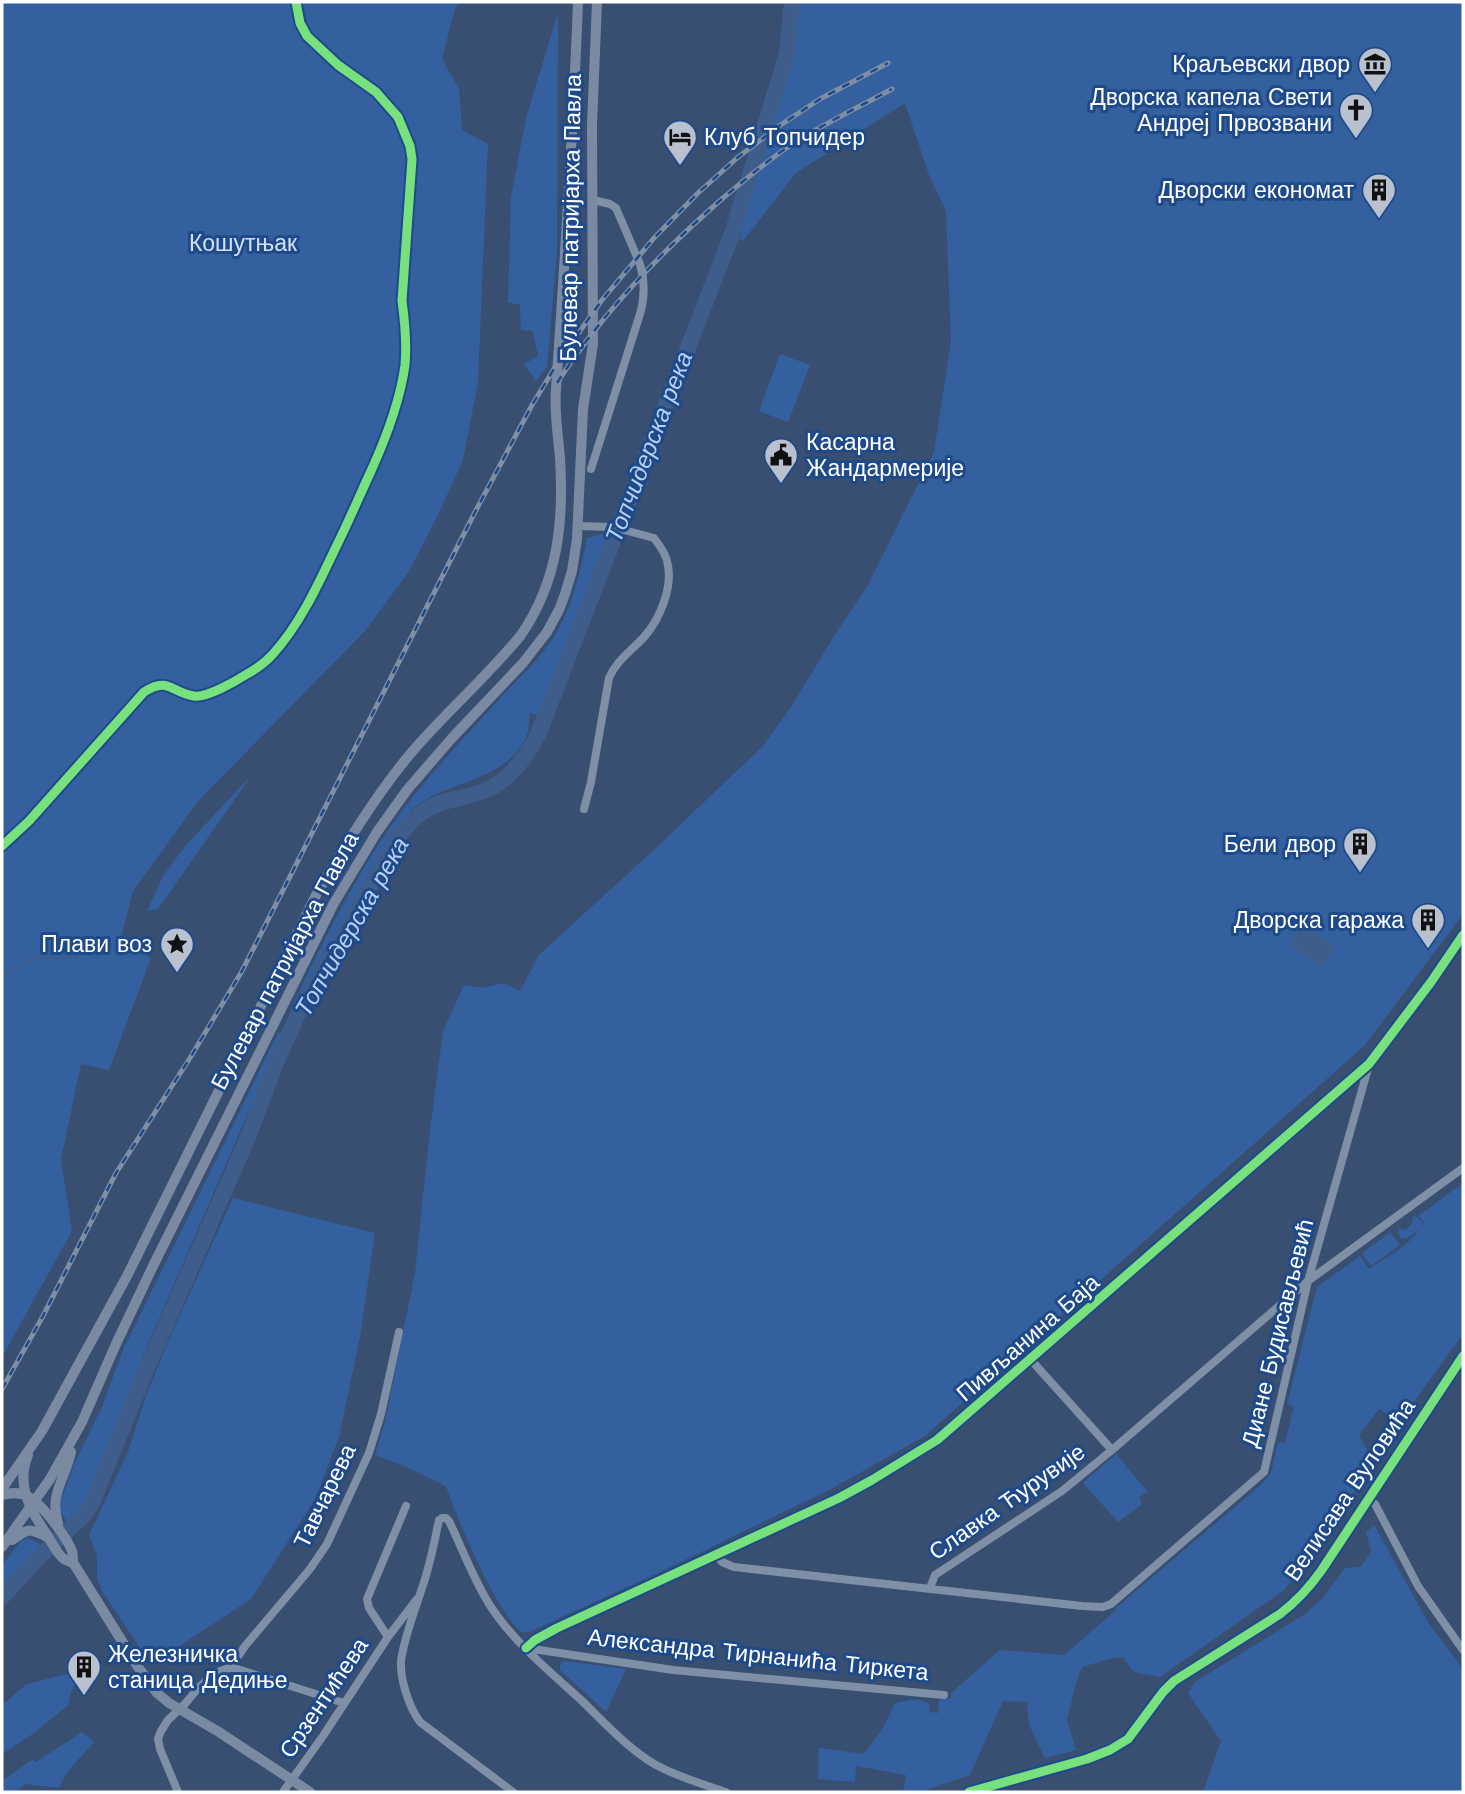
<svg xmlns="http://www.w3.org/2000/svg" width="1465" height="1794" font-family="'Work Sans',sans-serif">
	<rect width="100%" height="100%" fill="#384f72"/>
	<path fill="#3460a0" d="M2,2H461L455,8L442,59L459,89L462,130L488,144L478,382L463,460L437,517L408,573L365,631L199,800L133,891L120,942L151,958L109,1070L81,1064L61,1159L72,1231L2,1357Z
		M792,2H1463V914L1365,1045L925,1436L831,1489L658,1573L529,1632L523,1633C497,1615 457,1518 446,1486L402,1465L375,1455L385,1422L415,1273L430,1130L443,1031L464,985L483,988L504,983L520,991L539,955L658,846L763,746L791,707L836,633L868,585L934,452L951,341L946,211L929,175L905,103L796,173L743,241L732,234L787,53Z
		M558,13L557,252L547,367L536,381L524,364L538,356L533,331L521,330L520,305L508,302L511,197L526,118Z
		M780,354L810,365L788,422L759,411Z
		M614,531L541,716L530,713C529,720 529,729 527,735C511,775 462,780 429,798C422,801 417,806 411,810L296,1011L291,1009C322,944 354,878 396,819C429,774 467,735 504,694C524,673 548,651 561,624C575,597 581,567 587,538Z
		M251,776L158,909L147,911L163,876L186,845Z
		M283,1032L143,1356L102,1471L90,1497L68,1523L61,1513V1500L75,1462L102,1407L122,1352L278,1033Z
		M1463,1183V1334L1399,1422L1379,1409L1359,1435L1374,1463L1284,1590L1160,1677L1134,1672L1123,1657L1113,1658L1082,1667L1076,1683L1067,1720L1076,1750L1045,1758L1029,1725L1027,1702L1003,1701L970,1775L920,1792H903L906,1775L856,1766L855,1782L818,1779L819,1748L864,1754L883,1728L895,1703C907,1701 918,1696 930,1705L929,1712L938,1713L939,1700L951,1698V1693L1000,1650L1064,1655L1115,1611L1116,1608L1263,1483L1271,1473L1278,1442L1285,1443L1294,1407L1287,1404L1317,1287L1360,1256L1369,1269C1386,1258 1407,1247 1419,1230C1413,1233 1409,1239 1401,1239L1398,1233L1399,1228L1406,1230L1412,1224L1413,1217L1416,1216L1423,1223L1420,1228L1424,1222L1418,1216Z
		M233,1198L375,1233L360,1337L339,1437L315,1499L251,1599L155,1662L148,1660L102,1591L97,1578V1555L89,1535L128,1452L146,1396L167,1344Z
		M1390,1232L1400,1245L1371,1266L1362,1253Z
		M1116,1454L1147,1491L1139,1498L1142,1504L1118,1522L1083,1483Z
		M1374,1525L1429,1624L1463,1669V1792H1203L1221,1741L1188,1693L1195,1682L1305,1614L1322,1599L1345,1568L1361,1567L1371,1551L1366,1532Z
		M28,1538L37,1542L41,1548L2,1588V1565L21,1541Z
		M562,1661L626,1669L606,1712L560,1670V1665Z
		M82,1670L71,1692L68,1705L34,1733L2,1754V1705L27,1684Z
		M82,1732L94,1742L68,1771L59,1788L25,1784L16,1792H2V1781L33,1759L36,1762Z"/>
	<path fill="#3e5d8b" d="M1303,925L1336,948L1322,967L1290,945Z"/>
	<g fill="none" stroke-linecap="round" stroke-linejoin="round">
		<path stroke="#3e5d8b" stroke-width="2.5" d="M2,976L24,962L37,957H78
			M85,1524L90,1506"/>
		<path stroke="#3e5d8b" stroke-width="16" d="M2,1597L41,1555L84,1515L93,1501L144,1375L248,1137L276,1063L299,1012L396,840C407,824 422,809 441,803C459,797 476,796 493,787C514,774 527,756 538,735L732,234L787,53L792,2"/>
		<path stroke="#7f8fa6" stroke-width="8" d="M591,469L640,314C645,297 645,281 640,264L616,208L610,204L593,200
			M578,526L613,527L654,538C659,545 665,552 667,561C674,586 660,619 644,637C631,651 616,661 609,678L591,782L584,809
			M2,846L29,821L144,692C169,676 171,693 194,696C207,698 236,681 247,674C256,669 266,662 273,654C300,624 318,585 335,549C348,523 359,497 371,471C386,438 400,402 405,365C407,343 405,323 402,301L412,159L410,146L398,117L376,92L338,65L307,36L300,23L296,2
			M1031,1360L1112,1450
			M1368,1499L1375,1504L1418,1586L1463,1650
			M715,1555L722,1562L734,1567L1082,1606L1103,1607L1111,1604L1264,1472L1308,1281L1369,1065
			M930,1588L935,1575L1062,1491L1112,1450L1308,1281L1463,1168
			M388,1637L369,1608L367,1599L406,1506
			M526,1648L535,1640L557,1628L839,1498L872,1480L937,1440L1369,1064L1431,982L1463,935
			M526,1648L673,1670L944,1695
			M231,1667L344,1703
			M178,1792L160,1749L158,1739L161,1731L168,1720L185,1704L198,1688L215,1673L231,1667L245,1646L310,1569L327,1544L369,1453L381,1414L399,1332
			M283,1792L323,1736L388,1637L417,1599
			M513,1792L420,1722C409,1707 400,1680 401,1661C404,1638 415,1610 422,1588C430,1566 434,1543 439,1520L442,1518H446L449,1521C463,1550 474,1581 491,1607C514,1642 549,1671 580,1699C604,1722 627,1748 656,1765C678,1777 702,1784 726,1792"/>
		<path stroke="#7f8fa6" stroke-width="10" d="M969,1792L1087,1759L1110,1750L1128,1739L1163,1692L1174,1681L1280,1614C1297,1601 1309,1588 1321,1571L1463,1356"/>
		<path stroke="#7b8aa3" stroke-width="10" d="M28,1455C16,1484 29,1508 45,1532C51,1540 56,1553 64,1559C67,1561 71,1562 74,1564L138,1667L157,1693L169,1703L219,1732L310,1792
			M2,1489L42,1431L127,1276L316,895C345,846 375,796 411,753C446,712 487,677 521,635C558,581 564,522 560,458C558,435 554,412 556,389C565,260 573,131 578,2
			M2,1495C12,1492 20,1492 29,1497C42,1504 67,1538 72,1551C73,1555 73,1559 73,1563
			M58,1523C49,1494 65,1480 71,1452
			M12,1540C29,1529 27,1527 47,1537
			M2,1547L50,1479L82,1422L116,1344L153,1266L334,903L377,832L407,790L452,738L523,663L547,632L559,610L565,594L572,571L577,539L583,409L593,344L592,125L597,2"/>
		<g stroke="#7f8fa5" stroke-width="5">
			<path id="rail" d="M557,383C602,313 660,253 723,198C746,179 769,159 794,143C825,123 859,107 892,89
				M2,1389L43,1316L116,1173L190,1058L242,971L474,514L532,405L560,359L602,300L654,238L698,193L737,158L779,126L820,99L888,63"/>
		</g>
		<use href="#rail" stroke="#1f4a8a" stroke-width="2.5" stroke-dasharray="8" stroke-linecap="butt"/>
		<g stroke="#1f4a8a" stroke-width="13">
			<path id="cycleway" d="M2,846L29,821L144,692C169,676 171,693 194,696C207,698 236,681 247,674C256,669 266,662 273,654C300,624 318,585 335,549C348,523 359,497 371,471C386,438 400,402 405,365C407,343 405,323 402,301L412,159L410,146L398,117L376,92L338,65L307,36L300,23L296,2
				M526,1648L535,1640L557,1628L839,1498L872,1480L937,1440L1369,1064L1431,982L1463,935
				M969,1792L1087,1759L1110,1750L1128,1739L1163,1692L1174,1681L1280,1614C1297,1601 1309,1588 1321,1571L1463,1356"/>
		</g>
		<use href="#cycleway" stroke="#77e17e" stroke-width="9"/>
	</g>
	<defs>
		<g id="museum-pin" transform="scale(1.75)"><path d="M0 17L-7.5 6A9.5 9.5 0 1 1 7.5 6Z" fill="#b9c1ce" stroke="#1f4a8a"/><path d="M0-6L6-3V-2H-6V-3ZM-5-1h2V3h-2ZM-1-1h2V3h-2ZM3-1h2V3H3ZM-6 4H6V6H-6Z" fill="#111"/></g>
		<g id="church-pin" transform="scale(1.75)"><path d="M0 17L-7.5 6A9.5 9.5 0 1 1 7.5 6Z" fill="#b9c1ce" stroke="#1f4a8a"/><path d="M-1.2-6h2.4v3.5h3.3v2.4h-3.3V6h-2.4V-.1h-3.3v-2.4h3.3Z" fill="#111"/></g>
		<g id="hotel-pin" transform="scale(1.75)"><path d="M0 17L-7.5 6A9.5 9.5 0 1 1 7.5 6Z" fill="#b9c1ce" stroke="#1f4a8a"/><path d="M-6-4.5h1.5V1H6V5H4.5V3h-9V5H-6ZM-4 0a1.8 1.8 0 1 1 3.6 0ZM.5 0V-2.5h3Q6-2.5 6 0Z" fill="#111"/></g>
		<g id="building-pin" transform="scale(1.75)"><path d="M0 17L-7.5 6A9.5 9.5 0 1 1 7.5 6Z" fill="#b9c1ce" stroke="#1f4a8a"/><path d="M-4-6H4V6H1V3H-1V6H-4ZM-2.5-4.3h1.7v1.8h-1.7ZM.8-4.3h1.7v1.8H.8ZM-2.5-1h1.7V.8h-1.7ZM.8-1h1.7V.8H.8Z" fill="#111"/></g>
		<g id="civic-pin" transform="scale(1.75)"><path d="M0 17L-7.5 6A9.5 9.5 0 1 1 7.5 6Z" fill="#b9c1ce" stroke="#1f4a8a"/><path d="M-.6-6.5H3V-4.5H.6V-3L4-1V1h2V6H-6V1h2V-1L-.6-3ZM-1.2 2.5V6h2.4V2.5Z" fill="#111"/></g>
		<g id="sight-pin" transform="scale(1.75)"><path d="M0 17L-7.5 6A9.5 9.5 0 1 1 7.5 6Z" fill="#b9c1ce" stroke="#1f4a8a"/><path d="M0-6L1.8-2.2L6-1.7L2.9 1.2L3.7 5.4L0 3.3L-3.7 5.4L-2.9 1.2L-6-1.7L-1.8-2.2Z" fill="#111"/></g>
	</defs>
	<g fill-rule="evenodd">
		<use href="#museum-pin" x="1375" y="64"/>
		<use href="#church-pin" x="1356" y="110"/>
		<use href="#hotel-pin" x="680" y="137"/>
		<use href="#building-pin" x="1379" y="190"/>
		<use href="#civic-pin" x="781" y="455"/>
		<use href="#building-pin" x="1360" y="844"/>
		<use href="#building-pin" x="1428" y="920"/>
		<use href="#sight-pin" x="177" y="944"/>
		<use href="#building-pin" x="84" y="1667"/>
	</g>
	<g text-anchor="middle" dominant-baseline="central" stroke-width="6" stroke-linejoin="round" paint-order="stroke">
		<g font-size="23" fill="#fff" stroke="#1f4a8a" text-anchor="end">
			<text x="1350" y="64">Краљевски двор</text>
			<text x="1332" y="97">Дворска капела Свети<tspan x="1332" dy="26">Андреј Првозвани</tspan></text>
			<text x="704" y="137" text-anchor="start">Клуб Топчидер</text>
			<text x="1354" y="190">Дворски економат</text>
			<text x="806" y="442" text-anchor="start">Касарна<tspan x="806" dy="26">Жандармерије</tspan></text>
			<text x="1336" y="844">Бели двор</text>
			<text x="1404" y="920">Дворска гаража</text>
			<text x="152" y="944">Плави воз</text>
			<text x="108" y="1654" text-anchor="start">Железничка<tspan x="108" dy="26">станица Дедиње</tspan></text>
		</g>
		<g font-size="23" fill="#fff" stroke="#1f4a8a">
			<text transform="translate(571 218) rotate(-89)">Булевар патријарха Павла</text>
			<text transform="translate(285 961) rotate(-62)">Булевар патријарха Павла</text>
			<text transform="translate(1278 1333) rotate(-76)">Диане Будисављевић</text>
			<text transform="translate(1028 1338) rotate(-41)">Пивљанина Баја</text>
			<text transform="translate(1350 1490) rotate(-56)">Велисава Вуловића</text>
			<text transform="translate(325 1496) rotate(-64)">Тавчарева</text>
			<text transform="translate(1007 1502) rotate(-35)">Славка Ћурувије</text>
			<text transform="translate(758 1655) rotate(6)">Александра Тирнанића Тиркета</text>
			<text transform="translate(324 1698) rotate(-56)">Срзентићева</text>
		</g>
		<g font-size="23" fill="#d0e1f8" stroke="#1f4a8a">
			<text x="243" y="243">Кошутњак</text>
		</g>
		<g font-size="24" font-style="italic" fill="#b7d0f3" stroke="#1f4a8a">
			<text transform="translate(649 447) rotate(-69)">Топчидерска река</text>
			<text transform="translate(352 927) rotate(-60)">Топчидерска река</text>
		</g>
	</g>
	<rect width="1465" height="1794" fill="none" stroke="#ffffff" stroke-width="7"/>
</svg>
